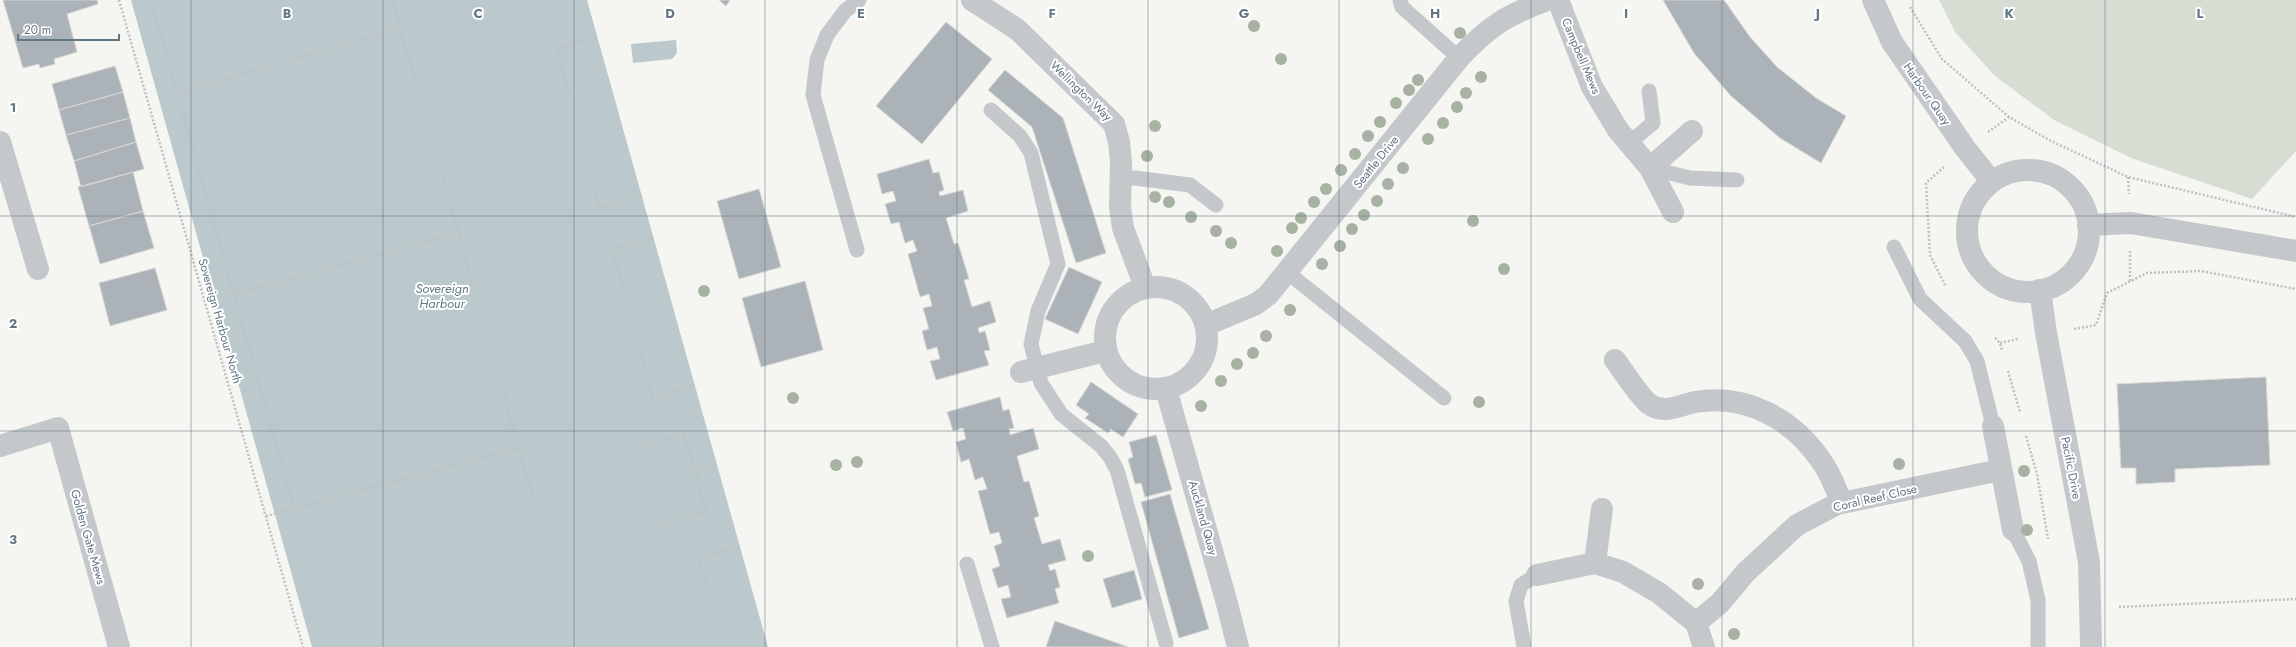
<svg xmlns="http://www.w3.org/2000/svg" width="2296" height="647" font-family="Jost,sans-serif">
	<rect width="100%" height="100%" fill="#f5f5f1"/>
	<path fill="#d6ddd2" d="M1939,0H2296V151L2252,199L2131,158L2054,120L1995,76L1955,32Z"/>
	<path fill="#bbc8cc" d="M131,0H587L768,647H312Z
		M676,40L677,53L672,59L633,63L631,44Z"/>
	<path fill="#abb3b8" stroke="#d6d6d4" d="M3,0H97L98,4L67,14L77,52L54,59L55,64L40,68L39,64L23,68Z
		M719,0H730L726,6Z
		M1663,0H1724L1750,37L1777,67L1816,98L1846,116L1821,163L1780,138L1731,96L1694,53Z
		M946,22L992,59L922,144L876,106Z
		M115,66L123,92L59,110L52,84Z
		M1005,70L1063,118L1106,253L1076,263L1032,127L988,90Z
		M123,92L130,118L66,135L59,110Z
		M130,118L136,142L74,161L66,135Z
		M136,142L144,169L81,187L74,161Z
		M929,159L933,173L939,172L944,190L939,192L940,196L963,190L968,211L946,218L954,244L958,243L969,279L964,280L972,307L990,301L996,322L978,328L979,333L985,331L990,350L984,351L989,365L936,380L930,361L940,359L937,347L927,350L922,331L929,329L923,308L932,306L929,294L920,297L908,254L917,251L913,240L905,243L899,222L891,224L885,204L896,201L893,191L882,194L877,174Z
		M133,172L143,211L89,226L78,187Z
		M759,189L781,267L739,279L717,201Z
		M143,211L154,248L100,264L89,226Z
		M1069,267L1102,282L1078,334L1045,319Z
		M155,268L167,310L110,326L99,283Z
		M805,281L823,350L761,367L742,298Z
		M2266,377L2270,465L2175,469V482L2136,484V468H2121L2117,384Z
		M1091,382L1138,414L1123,437L1111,429L1108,433L1085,418L1089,414L1076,405Z
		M1000,397L1003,411L1009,409L1014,428L1009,429L1010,435L1033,428L1039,449L1017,456L1024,482L1029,481L1039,516L1034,518L1042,544L1060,539L1066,560L1048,565L1050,571L1055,569L1060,587L1055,589L1059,603L1007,618L1001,599L1011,597L1008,585L998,588L992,569L1000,566L994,546L1002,543L999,532L990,534L978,491L987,489L983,477L975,480L969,459L961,462L956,442L966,439L963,428L953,431L947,412Z
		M1156,435L1172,490L1145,497L1141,483L1135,484L1128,459L1133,457L1129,442Z
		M1170,494L1209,629L1179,638L1141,502Z
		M1134,570L1142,599L1112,608L1103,579Z
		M1055,621L1128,647H1046Z"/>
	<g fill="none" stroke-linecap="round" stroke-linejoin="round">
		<path stroke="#bec0c2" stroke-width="2.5" stroke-dasharray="2 2" stroke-linecap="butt" d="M119,0L303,647
			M151,0L294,508
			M1910,7L1942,59L2009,117L2051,141L2128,177L2296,217
			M400,28L416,82
			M568,92L557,48L597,37
			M177,93L400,28L392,0
			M1988,132L2009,117
			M587,164L600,208L642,196
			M1944,167L1926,183L1930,255L1946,287
			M2128,177L2129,194
			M459,233L473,291
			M2130,281V251
			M234,294L459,233L441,173
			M625,295L612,249L654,238
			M2074,329L2096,325L2107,293L2147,273L2201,271L2296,289
			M1995,338L2000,343L2002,350
			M2000,343L2018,339
			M640,354L653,397L695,385
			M2008,371L2020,412
			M2026,436L2037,474L2048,539
			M518,448L535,504
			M636,448L684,434L706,512L657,525
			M695,473L717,465
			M266,516L518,448L502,386
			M712,604L698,559L740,547
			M2119,607L2296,599"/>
		<path stroke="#c4c8cb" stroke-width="15" d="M1400,0L1402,7L1459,58
			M991,110L1020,136L1031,153L1058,264L1038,311L1031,344L1041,383L1061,414L1101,446L1110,457L1117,470L1166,643
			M1629,143L1653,123L1649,91
			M1650,168L1690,178L1737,180
			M1121,179L1135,178L1190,185L1216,205
			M1894,247L1920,299L1965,341L1977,361L1993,426
			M857,250L813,95L817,60L827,35L845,11L859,0
			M1287,272L1444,398
			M2013,530L2029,561L2038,600V647
			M967,564L992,647
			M1524,647L1516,601L1521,585L1537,575"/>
		<path stroke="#c4c8cb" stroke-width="22" d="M972,0L1018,30L1114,124L1119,142L1121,163L1120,207L1123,228L1145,287
			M1558,0L1592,87L1618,130L1650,168L1673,212
			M1873,0L1892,42L1965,148L1992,182
			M0,142L38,269
			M1650,168L1692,131
			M1967 231a61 61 0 1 1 122 0a61 61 0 1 1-122 0Z
			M2088,225L2131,223L2296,251
			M1105 338a51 51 0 1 1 102 0a51 51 0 1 1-102 0Z
			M2040,290L2046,333L2089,562L2091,647
			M1206,325L1256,304L1268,295L1459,58C1489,26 1507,15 1547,0
			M1615,360C1623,371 1640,397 1649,404C1664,415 1680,405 1695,402C1747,393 1794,420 1822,462C1831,474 1836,490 1842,503
			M1021,372L1105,351
			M1166,389L1226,600L1238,647
			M1993,426L2013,530
			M0,446L58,428L119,647
			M1595,563L1602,509
			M1537,575L1595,563L1623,572L1659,593L1696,623L1704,647
			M1696,623L1720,603L1746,572L1797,525L1837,504L2000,470"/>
	</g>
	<g fill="#a7b2a2">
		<circle cx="1254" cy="26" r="6"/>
		<circle cx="1460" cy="33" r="6"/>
		<circle cx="1281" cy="59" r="6"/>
		<circle cx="1481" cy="77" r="6"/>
		<circle cx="1418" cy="80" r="6"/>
		<circle cx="1409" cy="90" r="6"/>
		<circle cx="1466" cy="93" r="6"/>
		<circle cx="1396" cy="103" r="6"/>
		<circle cx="1457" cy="107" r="6"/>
		<circle cx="1380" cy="122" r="6"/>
		<circle cx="1443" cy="123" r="6"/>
		<circle cx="1155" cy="126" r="6"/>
		<circle cx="1368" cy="136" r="6"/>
		<circle cx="1428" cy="139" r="6"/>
		<circle cx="1355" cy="154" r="6"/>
		<circle cx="1147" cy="156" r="6"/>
		<circle cx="1403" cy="168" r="6"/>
		<circle cx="1341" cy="170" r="6"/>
		<circle cx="1388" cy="184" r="6"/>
		<circle cx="1326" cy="189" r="6"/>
		<circle cx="1155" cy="197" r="6"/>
		<circle cx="1377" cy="201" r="6"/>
		<circle cx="1169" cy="202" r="6"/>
		<circle cx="1314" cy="202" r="6"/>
		<circle cx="1364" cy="215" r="6"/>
		<circle cx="1191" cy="217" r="6"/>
		<circle cx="1301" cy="218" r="6"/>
		<circle cx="1473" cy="221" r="6"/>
		<circle cx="1292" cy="228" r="6"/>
		<circle cx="1352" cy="229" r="6"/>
		<circle cx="1216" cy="231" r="6"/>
		<circle cx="1231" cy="243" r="6"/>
		<circle cx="1340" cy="246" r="6"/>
		<circle cx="1277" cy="251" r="6"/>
		<circle cx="1322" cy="264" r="6"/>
		<circle cx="1504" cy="269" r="6"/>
		<circle cx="704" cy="291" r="6"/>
		<circle cx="1290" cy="310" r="6"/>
		<circle cx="1266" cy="336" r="6"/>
		<circle cx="1253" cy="353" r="6"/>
		<circle cx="1237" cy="364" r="6"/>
		<circle cx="1221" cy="381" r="6"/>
		<circle cx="793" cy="398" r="6"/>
		<circle cx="1479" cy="402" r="6"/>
		<circle cx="1201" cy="406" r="6"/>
		<circle cx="857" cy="462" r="6"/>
		<circle cx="1899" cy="464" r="6"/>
		<circle cx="836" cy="465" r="6"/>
		<circle cx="2024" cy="471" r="6"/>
		<circle cx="2027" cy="530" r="6"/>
		<circle cx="1088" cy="556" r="6"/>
		<circle cx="1698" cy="584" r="6"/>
		<circle cx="1734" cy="634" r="6"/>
	</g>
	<path fill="none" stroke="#627684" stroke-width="1" stroke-opacity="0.55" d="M191,0V647M383,0V647M574,0V647M765,0V647M957,0V647M1148,0V647M1339,0V647M1531,0V647M1722,0V647M1913,0V647M2105,0V647M0,216H2296M0,431H2296"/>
	<g text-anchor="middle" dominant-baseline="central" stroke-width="4" stroke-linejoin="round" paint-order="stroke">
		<g font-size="12" fill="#627684" stroke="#fff">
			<text transform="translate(1581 56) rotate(67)">Campbell Mews</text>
			<text transform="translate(1081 91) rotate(44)">Wellington Way</text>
			<text transform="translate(1927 94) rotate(55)">Harbour Quay</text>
			<text transform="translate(1376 162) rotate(-51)">Seattle Drive</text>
			<text transform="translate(220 321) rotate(74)">Sovereign Harbour North</text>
			<text transform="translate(2071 468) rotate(79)">Pacific Drive</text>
			<text transform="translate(1875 498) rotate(-13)">Coral Reef Close</text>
			<text transform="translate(1203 518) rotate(74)">Auckland Quay</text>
			<text transform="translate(88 537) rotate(74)">Golden Gate Mews</text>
		</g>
		<g font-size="13" font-style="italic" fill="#5e7981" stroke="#fff">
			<text x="442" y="288">Sovereign<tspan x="442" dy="15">Harbour</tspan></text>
		</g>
	</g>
	<g font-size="13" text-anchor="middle" font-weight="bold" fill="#627684" stroke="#fff" stroke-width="4" stroke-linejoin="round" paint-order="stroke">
		<text x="287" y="18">B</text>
		<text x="478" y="18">C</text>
		<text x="670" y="18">D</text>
		<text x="861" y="18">E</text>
		<text x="1052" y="18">F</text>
		<text x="1244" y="18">G</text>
		<text x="1435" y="18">H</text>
		<text x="1626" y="18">I</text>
		<text x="1818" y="18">J</text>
		<text x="2009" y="18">K</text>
		<text x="2200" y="18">L</text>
		<text x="13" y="112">1</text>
		<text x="13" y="328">2</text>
		<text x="13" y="544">3</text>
	</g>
	<path d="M18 34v6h101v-6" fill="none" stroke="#627684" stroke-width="2"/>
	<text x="24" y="34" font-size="12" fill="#627684" stroke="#ffffff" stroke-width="3" paint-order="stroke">20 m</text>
</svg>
